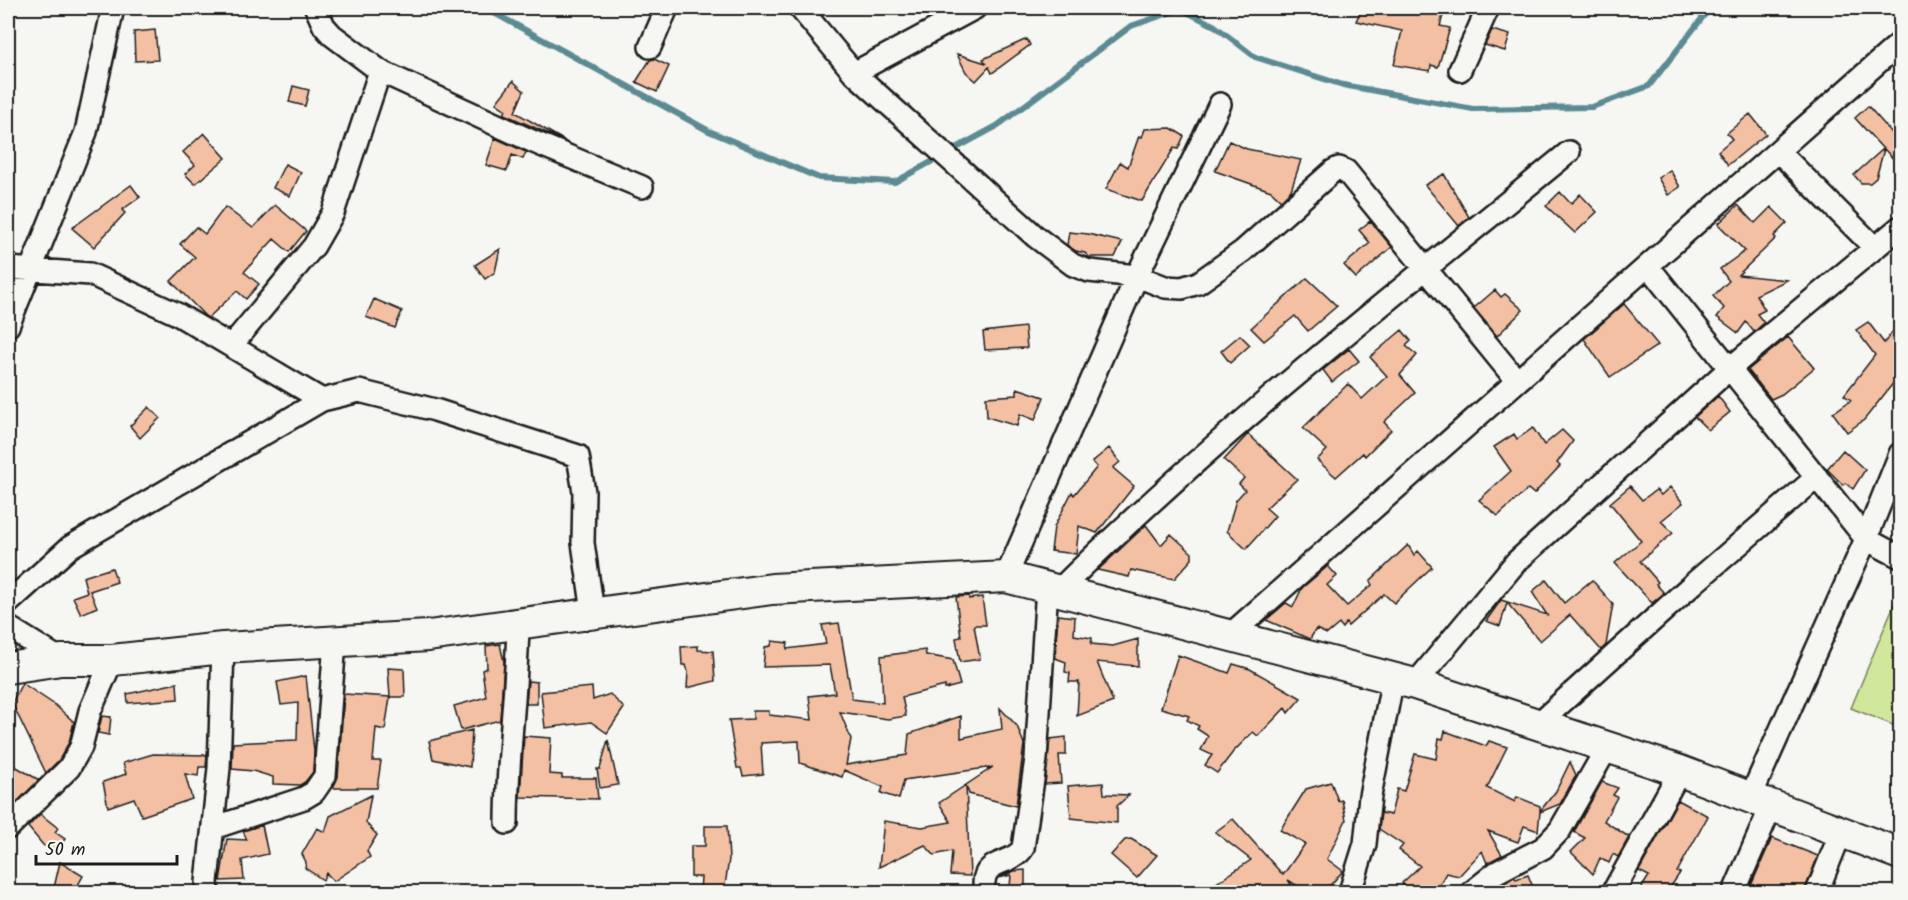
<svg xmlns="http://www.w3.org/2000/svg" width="1908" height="900" font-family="Kalam,sans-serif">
	<rect width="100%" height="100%" fill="#f6f6f2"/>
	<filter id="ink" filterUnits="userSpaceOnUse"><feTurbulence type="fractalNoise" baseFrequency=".0167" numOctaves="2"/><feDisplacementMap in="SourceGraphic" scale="12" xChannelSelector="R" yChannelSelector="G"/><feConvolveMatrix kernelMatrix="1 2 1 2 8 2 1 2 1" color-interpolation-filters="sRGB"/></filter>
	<g filter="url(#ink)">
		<path fill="#d0e79c" stroke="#76825c" stroke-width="1.5" d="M1900,590V728L1851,708Z"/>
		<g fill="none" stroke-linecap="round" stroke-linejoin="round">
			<path stroke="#5b8a93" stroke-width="6" d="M485,8L709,131L819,178L895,182L940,157
				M949,152L997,126L1131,26L1181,9L1215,26L1255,57L1343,85L1473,109L1592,107L1649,86L1710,8"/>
		</g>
		<path fill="#f3c0a4" stroke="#1c1c1c" stroke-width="1.5" d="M1362,8L1405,10L1406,8H1445L1440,26L1450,28L1438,67L1431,65L1430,71L1394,65L1402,31L1356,21Z
			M155,30L158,60L135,61L134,32Z
			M1492,30L1510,35L1505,51L1485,45Z
			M1027,39L1030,45L992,73L989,67L976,81L966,72L957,54L986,63L983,59Z
			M654,59L669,66L657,92L636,82L650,60Z
			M513,81L524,91L515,112L565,141L504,114L506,110L496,103Z
			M293,86L309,90L305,106L289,102Z
			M1868,106L1900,142V166L1884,149L1876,178L1870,183H1861L1854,175L1883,149L1855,118Z
			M1750,114L1766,134L1728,165L1718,151L1732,139L1727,133Z
			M1171,128L1184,136L1178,149L1174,148L1142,201L1106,189L1120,162L1128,167L1139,136L1142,137L1145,129Z
			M204,133L226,158L195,184L185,174L195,165L183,152Z
			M495,138L526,152L523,159L512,155L507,171L486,165Z
			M1229,141L1247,149L1301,160L1291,190L1281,200L1271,191L1215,171Z
			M285,164L301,172L290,196L273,188Z
			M1670,170L1680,187L1668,195L1658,178Z
			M1444,174L1469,217L1459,226L1425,185Z
			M131,185L140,197L122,210L125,213L94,247L72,228Z
			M1560,192L1571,204L1580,194L1597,212L1575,233L1546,206Z
			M275,205L306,231L289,252L274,239L244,272L259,284L246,299L237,291L208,318L204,315L171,281L195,257L180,244L196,227L205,234L225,207L253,228Z
			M1738,205L1755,223L1771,207L1787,223L1774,236L1776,238L1768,246L1738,275L1787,280L1756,295L1765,310L1757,314L1764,323L1754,332L1746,322L1738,333L1717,317L1724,308L1713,296L1729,281L1720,269L1745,251L1718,224Z
			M1370,221L1392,247L1356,278L1344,265L1370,243L1359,230Z
			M1069,232L1088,234L1122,242L1115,257H1089L1085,253L1076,251L1067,245Z
			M500,249L495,272L485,279L475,265Z
			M1307,278L1337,306L1308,331L1295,316L1264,341L1251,328Z
			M1495,290L1501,297L1505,294L1523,310L1497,336L1474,308Z
			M374,299L402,311L395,328L366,317Z
			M1624,304L1658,345L1610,377L1584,339Z
			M1868,322L1884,343L1900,322V383L1895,381L1864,420L1847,432L1833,413L1851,400L1844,395L1875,355L1856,330Z
			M1025,327L1027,348L985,350L983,332Z
			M1402,330L1411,341L1406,346L1417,355L1400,375L1415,393L1384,422L1391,430L1365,456L1363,453L1336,477L1317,460L1327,450L1303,428L1348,384L1362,399L1387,376L1370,357Z
			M1240,335L1250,345L1230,363L1221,351Z
			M1788,337L1814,368L1782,394L1771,399L1748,370Z
			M1349,349L1359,361L1332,382L1323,370Z
			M1017,388L1044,397L1035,420L1020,414L1017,426L987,417L986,397L1017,395Z
			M1718,396L1730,412L1708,430L1695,417Z
			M149,407L160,418L140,438L130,426Z
			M1533,428L1544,445L1562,430L1573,441L1557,463L1560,466L1534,494L1528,489L1498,516L1479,500L1511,471L1494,447L1514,434L1517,439Z
			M1248,434L1297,479L1266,508L1275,516L1246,549L1227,531L1236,500L1245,490L1239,484L1244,478L1224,460Z
			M1109,448L1120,462L1113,468L1134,486L1097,533L1079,526L1076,554L1051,551L1054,527L1072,492L1074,495L1097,467L1092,462Z
			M1843,450L1865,470L1853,489L1845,483L1843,485L1827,469Z
			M1630,486L1642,500L1656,490L1661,495L1670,487L1683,503L1661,521L1673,533L1640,561L1658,582L1656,584L1664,593L1652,603L1615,563L1641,541L1610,503Z
			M1146,525L1161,545L1171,534L1192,553V559L1174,579L1131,570L1129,577L1098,570Z
			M1408,545L1414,555L1418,551L1432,567L1394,603L1384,594L1348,626L1346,623L1342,628L1339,624L1327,634L1316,629L1310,639L1266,620L1286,603L1293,607L1302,588L1328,566L1337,576L1327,585L1347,606L1372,585L1370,581Z
			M112,568L117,582L90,591L97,607L81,614L73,597L87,592L83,577Z
			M1546,580L1564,603L1592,580L1613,604L1606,645L1601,650L1570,615L1540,641L1507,603L1500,626L1486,621L1501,600L1547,615L1532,592Z
			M969,596V599L982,597L986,625H974L980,659L960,662L956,638L961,637L956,597Z
			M1058,615L1075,617L1074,635L1092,638L1091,644L1113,646L1138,639V666L1097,662L1113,702L1077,716L1079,682H1069L1070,673L1065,672L1066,662L1055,658Z
			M839,623L852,699L883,703L881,656L925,650L926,655L953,660L960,685L945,689V686L902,697L906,716L888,719L840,712L851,739L846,765L907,755L909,734L961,716V738L1002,729L1000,708L1017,726L1024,744L1016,806L969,794L966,785L993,767L904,780L899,799L881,793L883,787L844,770L842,777L800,763L799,741L761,743L763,774L743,776L741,768H737L729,720L753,719V711H769V715L812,720L809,696L835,693L830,665L763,667L765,647L771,646L772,641L788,643L787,649L826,644L822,625Z
			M500,644L504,662L500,720L461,730L454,706L486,697L482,670L487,668L486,646Z
			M698,646V650L713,651L715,681L687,688L688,672L686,665H682L681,647Z
			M1178,655L1229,673L1233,664L1250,669L1301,698L1288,713L1285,708L1258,736L1253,732L1233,752L1217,773L1205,765L1212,755L1201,750L1208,736L1197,729L1199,726L1187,720L1189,716L1161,708Z
			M388,668L404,669L405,697H390Z
			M306,676L314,751L313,772L305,782L300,785L273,784V777L253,771L232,769L233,743L297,740L298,703L281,705L277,682Z
			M528,681L537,682V704H526Z
			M22,683L55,705L74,722L69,742L59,760L46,773L12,703Z
			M177,683L178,699L128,703L127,694Z
			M592,687L593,700L610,694L624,708L607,733L591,722L545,728L541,692Z
			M344,694L390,697L385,730L376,728L373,761H381L377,788H333L338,777Z
			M102,716L111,717L109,735L98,733Z
			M472,730L470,767L433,759L429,741Z
			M1445,731L1486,746L1489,741L1507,747L1487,788L1515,802L1517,797L1540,806V811L1556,791L1570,762L1576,775L1560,804L1540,812L1538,831L1524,826L1518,842L1488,831L1502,855L1487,863L1482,851L1459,876L1446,873L1435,892H1397L1404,885L1402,883L1420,866L1399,850L1403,845L1379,829L1381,813L1391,815L1397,789L1404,791L1415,754L1436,759L1439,738L1443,739Z
			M524,736L551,738L549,774L562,775V778H596L598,799L520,797Z
			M1066,737V755H1059L1061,783L1045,784L1050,739Z
			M608,740L618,785L600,788L597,769H600Z
			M153,754L207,755L206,767H199L198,776L185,774L192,799L142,816L134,798L108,807L103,782L126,774L123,763Z
			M8,762L39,780L17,802L8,795Z
			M1331,782L1338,801L1342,800L1346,820L1327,859L1343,871L1324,892H1307L1288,880L1291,884L1281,892H1203L1251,860L1215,832L1233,819L1283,875L1305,844L1280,830L1306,789Z
			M1602,782L1618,788L1613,795L1617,797L1604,821L1629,837L1618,857L1613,854L1609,863L1600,858L1593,874L1571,852L1585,838L1574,832Z
			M1103,783L1104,794L1129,795L1117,806V823L1071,818L1068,786Z
			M966,785L970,876L950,875L952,851L934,855L925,845L879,867L884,821L922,827L951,822L939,803Z
			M371,795L366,823L377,835L367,851L370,857L334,881L326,873L323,880L305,868L306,862L302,854L317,828L325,832L330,816Z
			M1678,800L1708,816L1677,872L1680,873L1667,892H1639L1649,876L1639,871Z
			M40,814L58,828L55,832L65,839L55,853L43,845L28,827Z
			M262,825L268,854L242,860L244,880L220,881L227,839L247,840L243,831Z
			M705,826H727L729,859L724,892H700L701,877H691V846H705Z
			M1772,838L1818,856L1804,892H1758L1750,888Z
			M1131,839L1157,855L1137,878L1111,855L1125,840Z
			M60,862L83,876L74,892H53Z
			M1025,870V889L1010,887L1011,875L999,878L1014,871Z
			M1528,875L1535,892H1492L1514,877L1516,879Z"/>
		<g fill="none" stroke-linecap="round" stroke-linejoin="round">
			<g stroke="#1c1c1c" stroke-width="26">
				<path id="street" d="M316,8L324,26L332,35L380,71L534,142L642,187
					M800,8L854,73L1036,237L1073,265L1089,271L1137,276L1165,287L1182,288L1198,283L1243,251L1333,171L1339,168L1346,171L1517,381
					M650,47L667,8
					M1460,70L1488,8
					M854,73L975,8
					M1778,151L1874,247
					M1648,266L1866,539L1900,557
					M8,268L90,274L177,314L322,400
					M8,326L86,132L113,8
					M232,345L314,246L333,213L380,71
					M1006,577L1137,276L1220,104
					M1059,590C1218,432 1396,294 1569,152
					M8,603L70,547L322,400L359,391L435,410L578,456L584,492L583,543L593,612
					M8,627L61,660
					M1231,634L1900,43
					M1415,684L1516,562L1729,369L1900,227
					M1538,724L1693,584L1817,477
					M1751,796L1866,539L1900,454
					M507,823C507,756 517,690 518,623
					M8,828L69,768L81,747L90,711L112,660
					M213,828L304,798L314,792L325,776L335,641
					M984,883C984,859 1013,865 1023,848L1036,759L1047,587
					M208,892L207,882L219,768L223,648
					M1350,892L1365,844L1370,796L1393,678
					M1472,892L1497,872L1543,848L1560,830L1608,746
					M1613,892L1680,771
					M1734,892L1771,807
					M1817,892L1841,832"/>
			</g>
			<g stroke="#1c1c1c" stroke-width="34">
				<path id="secondary" d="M8,668L61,660H112L223,648L428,636L772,589L1006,577L1415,684L1680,771L1900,854"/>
			</g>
			<use href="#street" stroke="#f6f6f2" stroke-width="21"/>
			<use href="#secondary" stroke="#f6f6f2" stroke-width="30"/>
		</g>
	</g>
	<rect width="1908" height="900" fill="none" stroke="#f6f6f2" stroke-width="30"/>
	<rect x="15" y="15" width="1878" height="870" fill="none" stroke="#1c1c1c" stroke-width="2" filter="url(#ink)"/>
	<path d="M36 855v9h141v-9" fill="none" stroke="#1c1c1c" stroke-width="3"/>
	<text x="45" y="855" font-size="18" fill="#1c1c1c" stroke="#f6f6f2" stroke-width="4.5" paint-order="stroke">50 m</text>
</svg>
